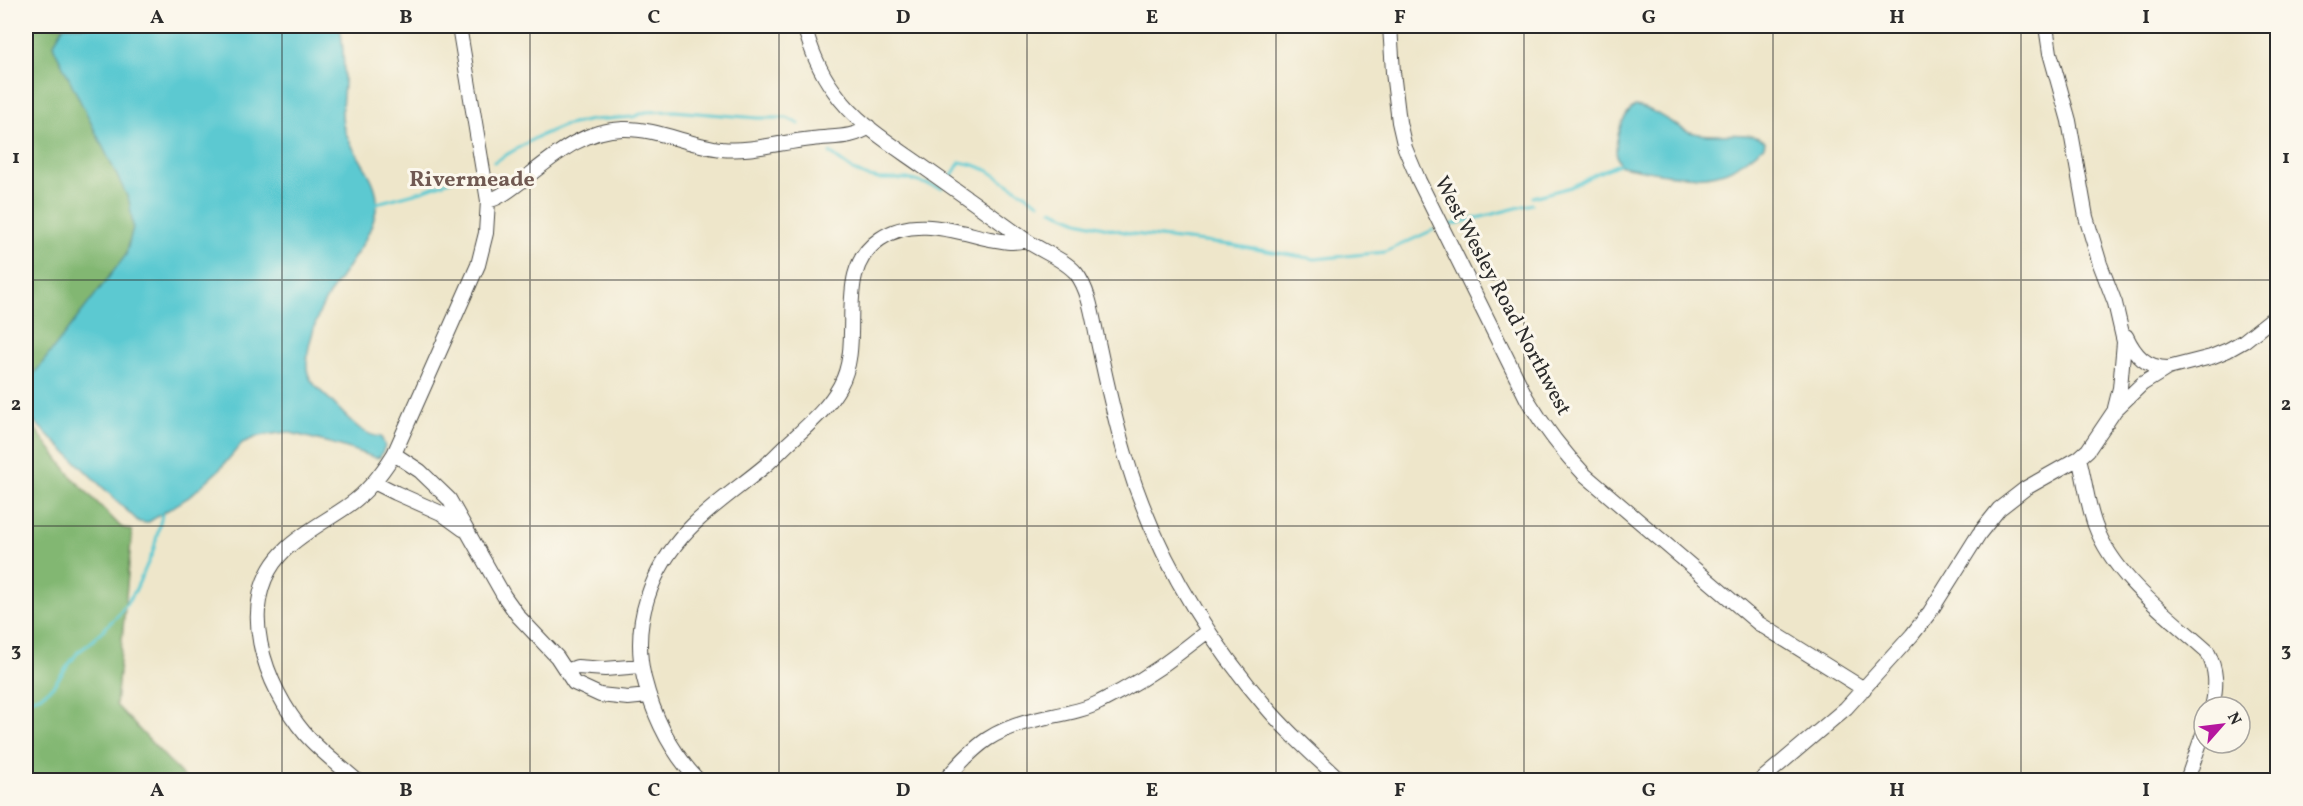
<svg xmlns="http://www.w3.org/2000/svg" width="2303" height="806" font-family="Vollkorn,serif">
	<rect width="100%" height="100%" fill="#fbf7ec"/>
	<filter id="ink" filterUnits="userSpaceOnUse"><feTurbulence type="fractalNoise" baseFrequency=".0167" numOctaves="2"/><feDisplacementMap in="SourceGraphic" scale="12" xChannelSelector="R" yChannelSelector="G"/><feConvolveMatrix kernelMatrix="1 2 1 2 8 2 1 2 1" color-interpolation-filters="sRGB"/></filter>
	<filter id="wash" filterUnits="userSpaceOnUse"><feTurbulence type="fractalNoise" baseFrequency=".008" numOctaves="4" result="noise"/><feDisplacementMap in="SourceGraphic" scale="24" xChannelSelector="R" yChannelSelector="G"/><feGaussianBlur stdDeviation="1.35" result="paint"/><feColorMatrix in="noise" values="0 0 0 0 0 0 0 0 0 0 0 0 0 0 0 0 0 1.4 0 .05"/><feComposite in="paint" operator="in"/></filter>
	<g filter="url(#wash)">
		<rect width="100%" height="100%" fill="#eee6ca"/>
		<path fill="#82b772" stroke="#56714e" stroke-width="1.5" d="M26,26H83L131,192L138,245L79,318L30,422L72,477L121,527L132,531L116,705L187,780H26Z"/>
		<path fill="#5cc9d1" stroke="#447a7e" stroke-width="1.5" d="M64,26H340C343,43 344,62 344,80C344,95 340,110 343,125C350,153 378,175 377,203C375,237 340,275 324,303C317,315 314,329 310,342C308,351 305,364 308,373C311,385 326,395 334,404C348,418 361,435 381,437L385,446L380,457L376,458L341,446L287,432L259,436L242,443L220,469L189,497L147,523L139,522L26,414V384L126,255L133,227L129,200L54,48V43Z
			M1635,106C1655,108 1671,125 1690,132C1714,140 1743,128 1765,141L1764,146C1752,155 1739,167 1724,172C1692,183 1653,171 1621,166C1610,151 1620,115 1635,106Z"/>
		<g fill="none" stroke-linecap="round" stroke-linejoin="round">
			<path stroke="#5cc9d1" stroke-width="3" d="M830,153L853,170L865,176L879,179H907L942,188
				M494,162L537,137L563,126L591,120L633,117L646,112L674,111L758,118H787L799,124
				M951,177L960,162L974,165L987,170L1039,203
				M1533,197L1571,187L1595,174L1619,164
				M377,203L422,191L474,172
				M1052,210L1078,221L1133,234L1231,245L1315,259L1385,252L1433,230
				M1450,225L1532,204
				M26,700L42,695L53,686L78,652L89,644L119,614L135,591L153,552L162,515"/>
		</g>
	</g>
	<g filter="url(#ink)">
		<g fill="none" stroke-linecap="round" stroke-linejoin="round">
			<g stroke="#484743" stroke-width="16">
				<path id="minor" d="M804,26C811,49 819,71 834,91C856,123 891,144 922,166C956,190 990,214 1024,239C1040,251 1063,258 1076,273C1090,291 1093,320 1098,342C1106,380 1114,417 1125,454C1153,549 1204,635 1268,709C1290,735 1316,757 1340,780
					M1390,26L1393,72L1399,122L1405,148L1419,181L1527,399C1544,427 1563,452 1585,475L1758,623L1864,689
					M2046,26L2050,53L2069,121L2086,217L2100,264L2115,303L2124,342L2120,388L2115,408
					M488,201C502,197 512,188 523,180C554,156 582,130 623,129C656,128 688,145 721,149C752,152 781,142 812,139C832,136 852,139 869,127
					M2126,336C2135,355 2146,368 2168,368
					M394,454L420,471L449,499L504,596L519,617L557,657L574,683L600,695L628,698L648,696
					M2079,458C2085,480 2087,503 2095,525C2114,577 2167,615 2207,651C2217,670 2217,686 2212,707
					M374,482L396,493L441,513L463,529
					M566,671L577,667L605,669L641,666
					M356,780C340,766 320,751 306,735C265,687 232,600 286,549C305,531 328,520 349,505C368,492 382,473 394,454L478,265L486,233L488,201L459,26
					M698,780C670,751 654,718 644,678C631,623 651,569 689,529C712,505 741,486 766,465C775,457 783,448 792,440C810,423 828,408 840,386C866,340 831,272 880,239C913,216 954,231 990,239C1002,241 1013,244 1025,240
					M945,780C977,743 993,729 1043,718C1062,714 1083,711 1100,702C1126,689 1152,674 1175,656C1186,648 1197,639 1208,631
					M1761,780L1846,708L1912,635L1930,612L1979,534L1999,509L2026,488L2079,458L2088,450L2115,410L2142,384L2168,368L2211,357L2228,350L2244,341L2278,314
					M2187,780L2204,731"/>
			</g>
			<use href="#minor" stroke="#fff" stroke-width="14"/>
		</g>
	</g>
	<path fill="none" stroke="#2b2b2b" stroke-width="1.5" stroke-opacity="0.55" d="M282,26V780M530,26V780M779,26V780M1027,26V780M1276,26V780M1524,26V780M1773,26V780M2021,26V780M26,280H2278M26,526H2278"/>
	<g text-anchor="middle" dominant-baseline="central" stroke-width="6" stroke-linejoin="round" paint-order="stroke">
		<g font-size="21" fill="#2b2b2b" stroke="#fbf7ec">
			<text transform="translate(1502 296) rotate(62)">West Wesley Road Northwest</text>
		</g>
		<g font-size="22" font-weight="bold" fill="#705952" stroke="#fbf7ec">
			<text x="472" y="180">Rivermeade</text>
		</g>
	</g>
	<rect width="2303" height="806" fill="none" stroke="#fbf7ec" stroke-width="66"/>
	<g transform="translate(2222 725) rotate(62)"><circle r="28" fill="#fbf7ec" stroke="#a8a59f" stroke-width="1.5"/>
	<path d="M0-4.5L10 22L0 15L-10 22Z" fill="#b5179e"/>
	<text y="-9" font-size="16" font-weight="bold" text-anchor="middle" fill="#2b2b2b">N</text>
	</g>
	<rect x="33" y="33" width="2237" height="740" fill="none" stroke="#2b2b2b" stroke-width="2"/>
	<g font-size="20" text-anchor="middle" font-weight="bold" fill="#2b2b2b">
		<text x="157" y="23">A</text>
		<text x="406" y="23">B</text>
		<text x="654" y="23">C</text>
		<text x="903" y="23">D</text>
		<text x="1152" y="23">E</text>
		<text x="1400" y="23">F</text>
		<text x="1649" y="23">G</text>
		<text x="1897" y="23">H</text>
		<text x="2146" y="23">I</text>
		<text x="16" y="163">1</text>
		<text x="2286" y="163">1</text>
		<text x="16" y="410">2</text>
		<text x="2286" y="410">2</text>
		<text x="16" y="656">3</text>
		<text x="2286" y="656">3</text>
		<text x="157" y="796">A</text>
		<text x="406" y="796">B</text>
		<text x="654" y="796">C</text>
		<text x="903" y="796">D</text>
		<text x="1152" y="796">E</text>
		<text x="1400" y="796">F</text>
		<text x="1649" y="796">G</text>
		<text x="1897" y="796">H</text>
		<text x="2146" y="796">I</text>
	</g>
</svg>
